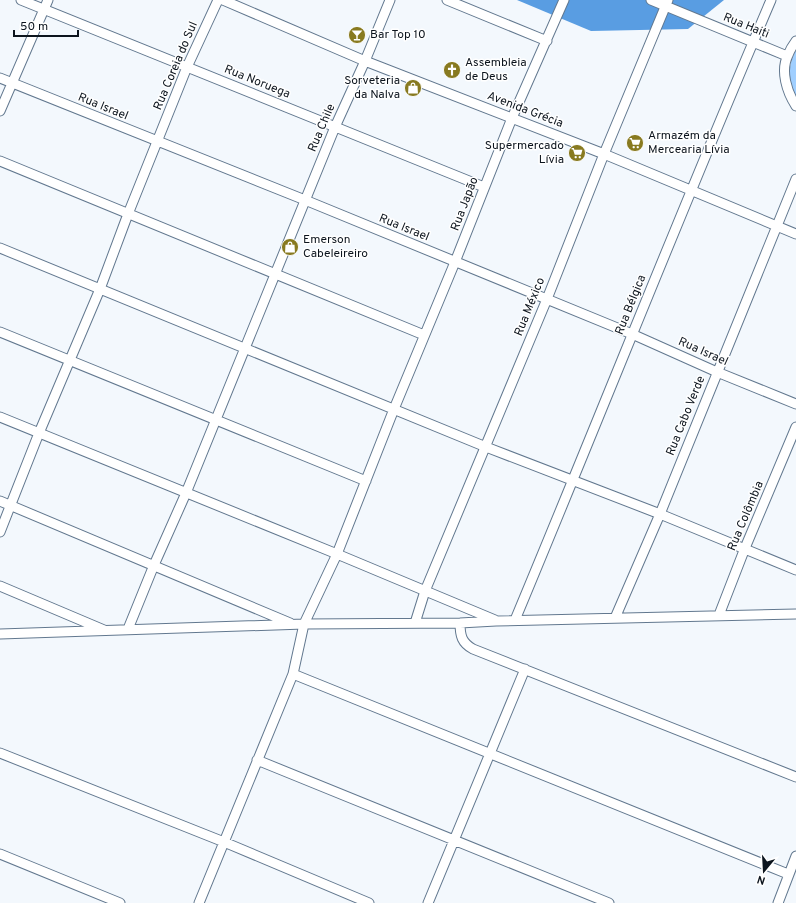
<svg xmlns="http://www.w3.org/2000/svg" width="796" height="903" font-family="Overpass,sans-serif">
	<rect width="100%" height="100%" fill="#f3f8fd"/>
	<path fill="#a0cfff" d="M796,50V100C789,78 786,71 796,50Z"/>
	<path fill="#599de2" d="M517,0H724L688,29L591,31Z"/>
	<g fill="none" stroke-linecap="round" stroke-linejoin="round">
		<g stroke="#62788f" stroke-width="11">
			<path id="street" d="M21,0L484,187
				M223,0L365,61L604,154L796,234
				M447,0L547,41
				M651,0L787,56
				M796,41C793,45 790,50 788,55C780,71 787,92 796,106
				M0,78L305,200L632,334L717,372L796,404
				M0,111L48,0
				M0,161L424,335
				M0,248L486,447L660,514L796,570
				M0,332L366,481
				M0,417L337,554L495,620
				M0,501L290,623
				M0,532L39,433L100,289L128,214L187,67L218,0
				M0,586L104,630
				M719,615L745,548L796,427
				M615,618L660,514L796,179
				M515,620C601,414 683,206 771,0
				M415,623L425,591L547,299L604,154L668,0
				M460,623C460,636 462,643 473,649L796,777
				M128,629L154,565L186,493L335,127L365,61L390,0
				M0,634L304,624L460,623L496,621L796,614
				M293,674L788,874
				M0,753L224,842L369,903
				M257,760L609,903
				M0,854L120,903
				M199,903L293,674L304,624L337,554L394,409L455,262L512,118L564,0
				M428,903L525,669
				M778,903L796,856"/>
		</g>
		<use href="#street" stroke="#fff" stroke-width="9"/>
	</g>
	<defs>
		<g id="bar-disc" transform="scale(0.9)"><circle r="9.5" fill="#887a20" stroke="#fff"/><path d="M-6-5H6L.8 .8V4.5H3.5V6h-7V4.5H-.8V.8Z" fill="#fff"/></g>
		<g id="church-disc" transform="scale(0.9)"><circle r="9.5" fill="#887a20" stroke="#fff"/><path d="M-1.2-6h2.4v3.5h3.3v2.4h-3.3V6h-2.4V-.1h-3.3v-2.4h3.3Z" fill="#fff"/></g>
		<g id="shop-disc" transform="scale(0.9)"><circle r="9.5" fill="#887a20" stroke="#fff"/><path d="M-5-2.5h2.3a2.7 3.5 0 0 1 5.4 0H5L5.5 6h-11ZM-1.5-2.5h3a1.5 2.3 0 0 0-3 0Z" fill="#fff"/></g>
		<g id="supermarket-disc" transform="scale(0.9)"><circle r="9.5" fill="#887a20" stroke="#fff"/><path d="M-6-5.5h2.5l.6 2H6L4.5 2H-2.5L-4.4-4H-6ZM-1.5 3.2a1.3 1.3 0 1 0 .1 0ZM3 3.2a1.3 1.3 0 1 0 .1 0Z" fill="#fff"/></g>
	</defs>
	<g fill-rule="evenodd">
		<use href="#bar-disc" x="357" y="35"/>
		<use href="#church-disc" x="452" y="70"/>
		<use href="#shop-disc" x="413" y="88"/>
		<use href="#supermarket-disc" x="635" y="143"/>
		<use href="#supermarket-disc" x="577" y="153"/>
		<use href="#shop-disc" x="290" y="247"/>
	</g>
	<g text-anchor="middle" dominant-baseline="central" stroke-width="3" stroke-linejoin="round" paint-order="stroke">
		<g font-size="12" fill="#0c141d" stroke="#fff">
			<text transform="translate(746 26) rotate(22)">Rua Haiti</text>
			<text transform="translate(176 66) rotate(-67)">Rua Coreia do Sul</text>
			<text transform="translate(257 82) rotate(22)">Rua Noruega</text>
			<text transform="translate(103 107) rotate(22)">Rua Israel</text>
			<text transform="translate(525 110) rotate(21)">Avenida Grécia</text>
			<text transform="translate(322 128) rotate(-67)">Rua Chile</text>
			<text transform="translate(465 204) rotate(-69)">Rua Japão</text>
			<text transform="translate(404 228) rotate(22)">Rua Israel</text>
			<text transform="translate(631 305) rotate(-68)">Rua Bélgica</text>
			<text transform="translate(530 307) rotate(-68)">Rua México</text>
			<text transform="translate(703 352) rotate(24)">Rua Israel</text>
			<text transform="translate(686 416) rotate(-68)">Rua Cabo Verde</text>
			<text transform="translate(746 516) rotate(-67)">Rua Colômbia</text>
		</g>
		<g font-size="12" fill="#0c141d" stroke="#fff" text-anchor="start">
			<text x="370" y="35">Bar Top 10</text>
			<text x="465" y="63">Assembleia<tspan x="465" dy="14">de Deus</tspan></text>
			<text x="400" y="81" text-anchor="end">Sorveteria<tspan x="400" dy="14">da Nalva</tspan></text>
			<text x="648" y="136">Armazém da<tspan x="648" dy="14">Mercearia Lívia</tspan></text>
			<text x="564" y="146" text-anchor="end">Supermercado<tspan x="564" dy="14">Lívia</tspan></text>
			<text x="303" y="240">Emerson<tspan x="303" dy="14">Cabeleireiro</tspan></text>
		</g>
	</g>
	<g transform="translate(764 871) rotate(198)" stroke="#ffffff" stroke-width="3" paint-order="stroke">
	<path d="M0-3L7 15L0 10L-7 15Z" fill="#0c141d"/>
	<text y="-6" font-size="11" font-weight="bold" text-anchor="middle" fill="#0c141d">N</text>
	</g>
	<path d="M14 30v6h64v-6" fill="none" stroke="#0c141d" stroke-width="2"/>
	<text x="20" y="30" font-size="12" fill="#0c141d" stroke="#ffffff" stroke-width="3" paint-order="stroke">50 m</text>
</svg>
